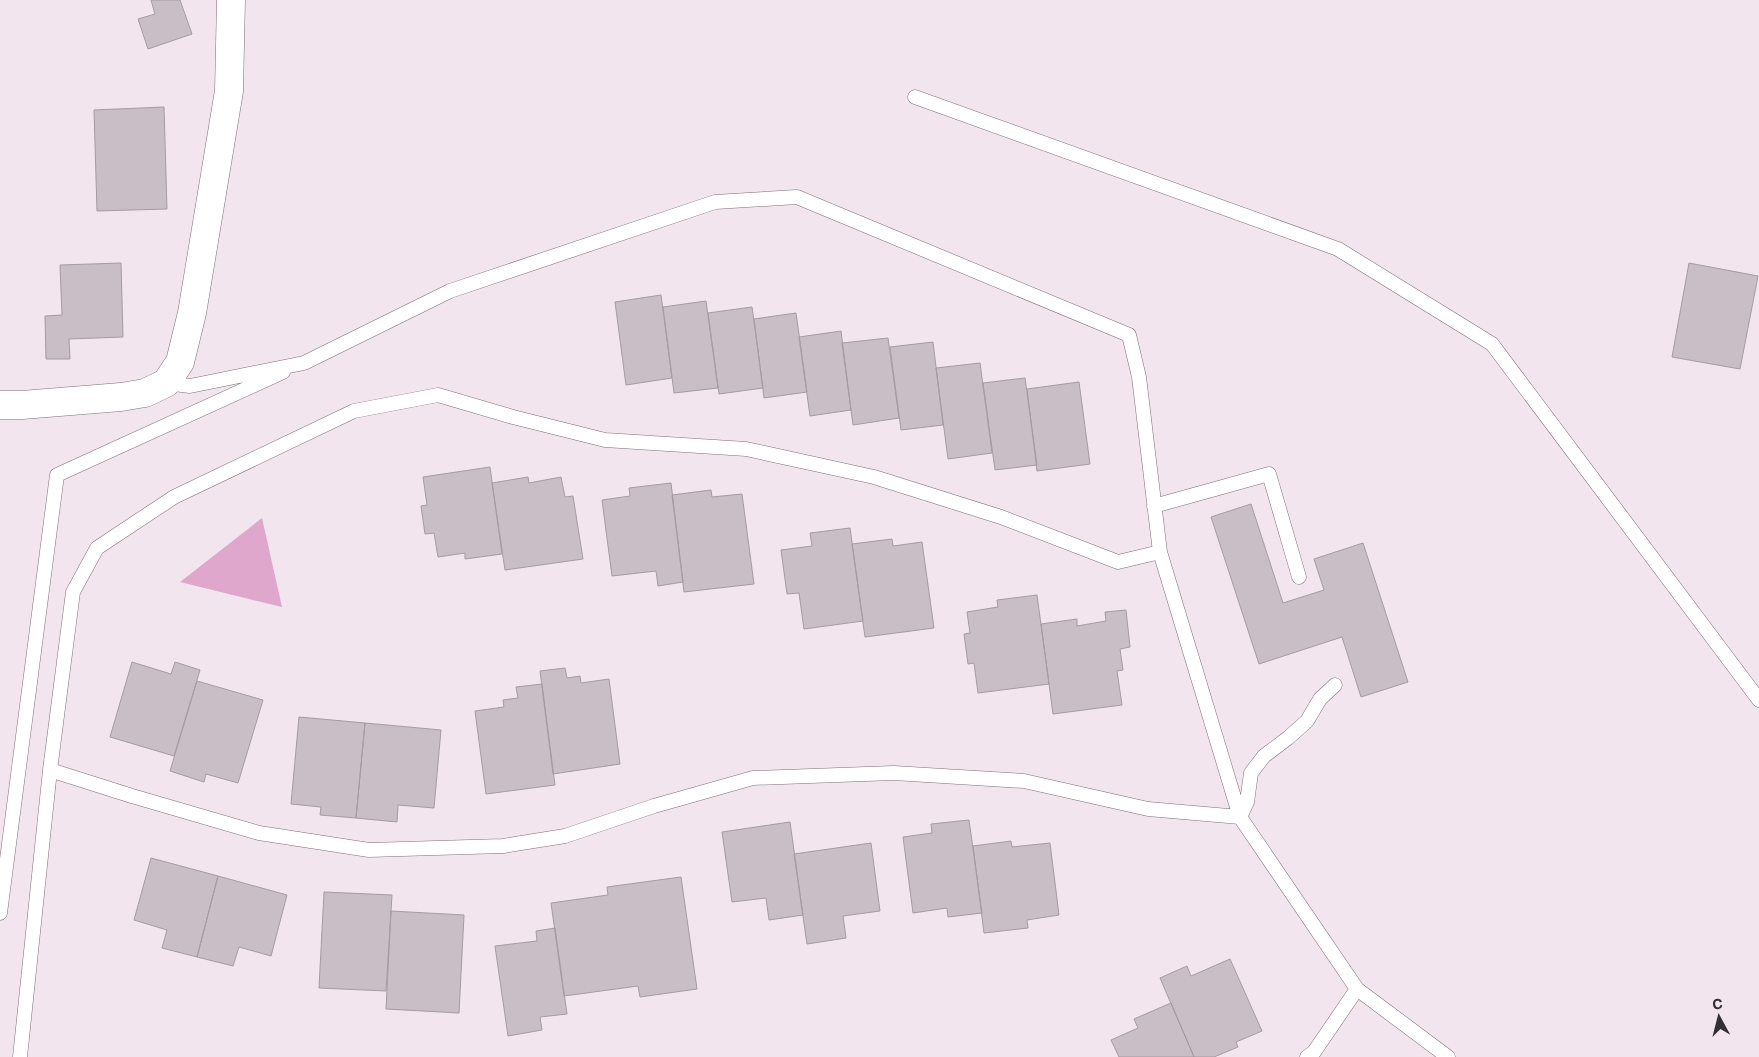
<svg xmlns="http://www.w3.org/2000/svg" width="1759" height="1057" font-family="Inter,sans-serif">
	<rect width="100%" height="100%" fill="#f2e5ed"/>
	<path fill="#e0a7cd" d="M262,518L282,607L180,582Z"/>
	<path fill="#cabec6" stroke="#a69ba2" d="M151,0H180L192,34L148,49L138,19L155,14Z
		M164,107L167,209L97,211L94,110Z
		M121,263L123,337L69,339L70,359H46L45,316L62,315L60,265Z
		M1689,263L1758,276L1740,369L1672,357Z
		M661,295L672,378L626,385L615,302Z
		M706,301L718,388L674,393L663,307Z
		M752,307L763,388L719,394L708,313Z
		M796,313L807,392L764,398L754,319Z
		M841,331L851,410L810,416L799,337Z
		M888,338L899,418L853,425L842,343Z
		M933,342L943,425L901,430L890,347Z
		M980,363L992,453L948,459L936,368Z
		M1025,378L1037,465L995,470L983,383Z
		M1079,382L1090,464L1037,471L1027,389Z
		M490,467L502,554L465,559V553L438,557L434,533L425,534L421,506L427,505L423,477Z
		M528,477L529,483L561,477L565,497L573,496L583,559L505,570L492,483Z
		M671,483L683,582L658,586L656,571L612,576L602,500L630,496L629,488Z
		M711,490L712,497L742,494L754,584L684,592L672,495Z
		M1251,504L1283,603L1324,590L1314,559L1363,543L1408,682L1361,697L1342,637L1259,664L1211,517Z
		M850,528L863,621L804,629L799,593L787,594L781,550L812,546L810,533Z
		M892,539L893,546L922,542L934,628L865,637L852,544Z
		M1037,595L1049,684L978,693L974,663L968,664L964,634L970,633L967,612L998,607L997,600Z
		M1126,610L1130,647L1120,649L1123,670L1117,671L1122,705L1053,714L1041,624L1077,619V626L1106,621L1105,612Z
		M132,662L171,674L175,662L200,670L174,756L110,737Z
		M565,668L567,678L580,676L581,683L609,679L620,764L553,774L540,671Z
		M197,681L263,700L238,783L206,774L204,782L170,771Z
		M542,684L555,785L486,794L475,711L504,707L503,700L518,698L516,687Z
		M299,717L365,723L356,818L320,815L321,807L291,804Z
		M365,723L441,730L434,808L398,805L397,822L356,818Z
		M969,820L982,913L948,917L947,908L913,913L903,837L932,833L931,824Z
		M790,822L803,915L769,920L766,898L732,902L722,832Z
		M1011,841L1012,847L1050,843L1059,915L1027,920L1028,928L984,933L973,846Z
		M871,843L880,911L843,916L846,938L807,944L794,854Z
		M151,858L218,876L197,957L162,948L167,930L134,920Z
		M218,876L287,895L271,956L239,947L233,966L197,957Z
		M681,877L697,989L640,997L638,986L564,996L551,903L608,895L607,887Z
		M324,892L392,895L386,991L319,988Z
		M391,911L464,915L459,1013L386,1009Z
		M555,928L567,1014L540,1017L542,1030L508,1036L495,946L537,941L536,931Z
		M1230,959L1262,1031L1236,1042L1238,1047L1214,1057H1194L1160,978L1187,966L1191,976Z
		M1171,1003L1194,1057H1119L1111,1040L1138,1028L1134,1019Z"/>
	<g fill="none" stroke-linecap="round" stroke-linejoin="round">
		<g stroke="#7c7178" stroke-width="15">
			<path id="lane" d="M915,97L1338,249L1492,344L1759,700
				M166,383L190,386L304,363L450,291L715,202L797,197L1129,335L1139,377L1160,552L1240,817L1357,989L1448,1057
				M1154,506L1269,474L1299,577
				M50,770L73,592L97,548L174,497L354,411L438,395L513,417L605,440L746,449L874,477L1001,517L1118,562L1160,552
				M0,913L57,475L283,372
				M20,1057L50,770L132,796L259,833L369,850L503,846L565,836L654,806L753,778L894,773L1024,781L1148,809L1240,817L1247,802L1251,773L1264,756L1288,738L1307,721L1320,699L1335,685
				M1307,1057L1314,1052L1357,989"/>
		</g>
		<g stroke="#7c7178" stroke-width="29">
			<path id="street" d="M0,405H22L121,397L145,393L166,383L180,362L192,313L229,91L231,0"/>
		</g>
		<use href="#lane" stroke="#fff" stroke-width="14"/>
		<use href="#street" stroke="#fff" stroke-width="28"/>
	</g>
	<g transform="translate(1719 1017) rotate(353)" stroke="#f2e5ed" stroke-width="4" paint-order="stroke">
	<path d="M0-4L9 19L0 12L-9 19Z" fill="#332f32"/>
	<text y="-8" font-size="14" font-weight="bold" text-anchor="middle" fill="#332f32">С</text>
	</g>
</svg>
